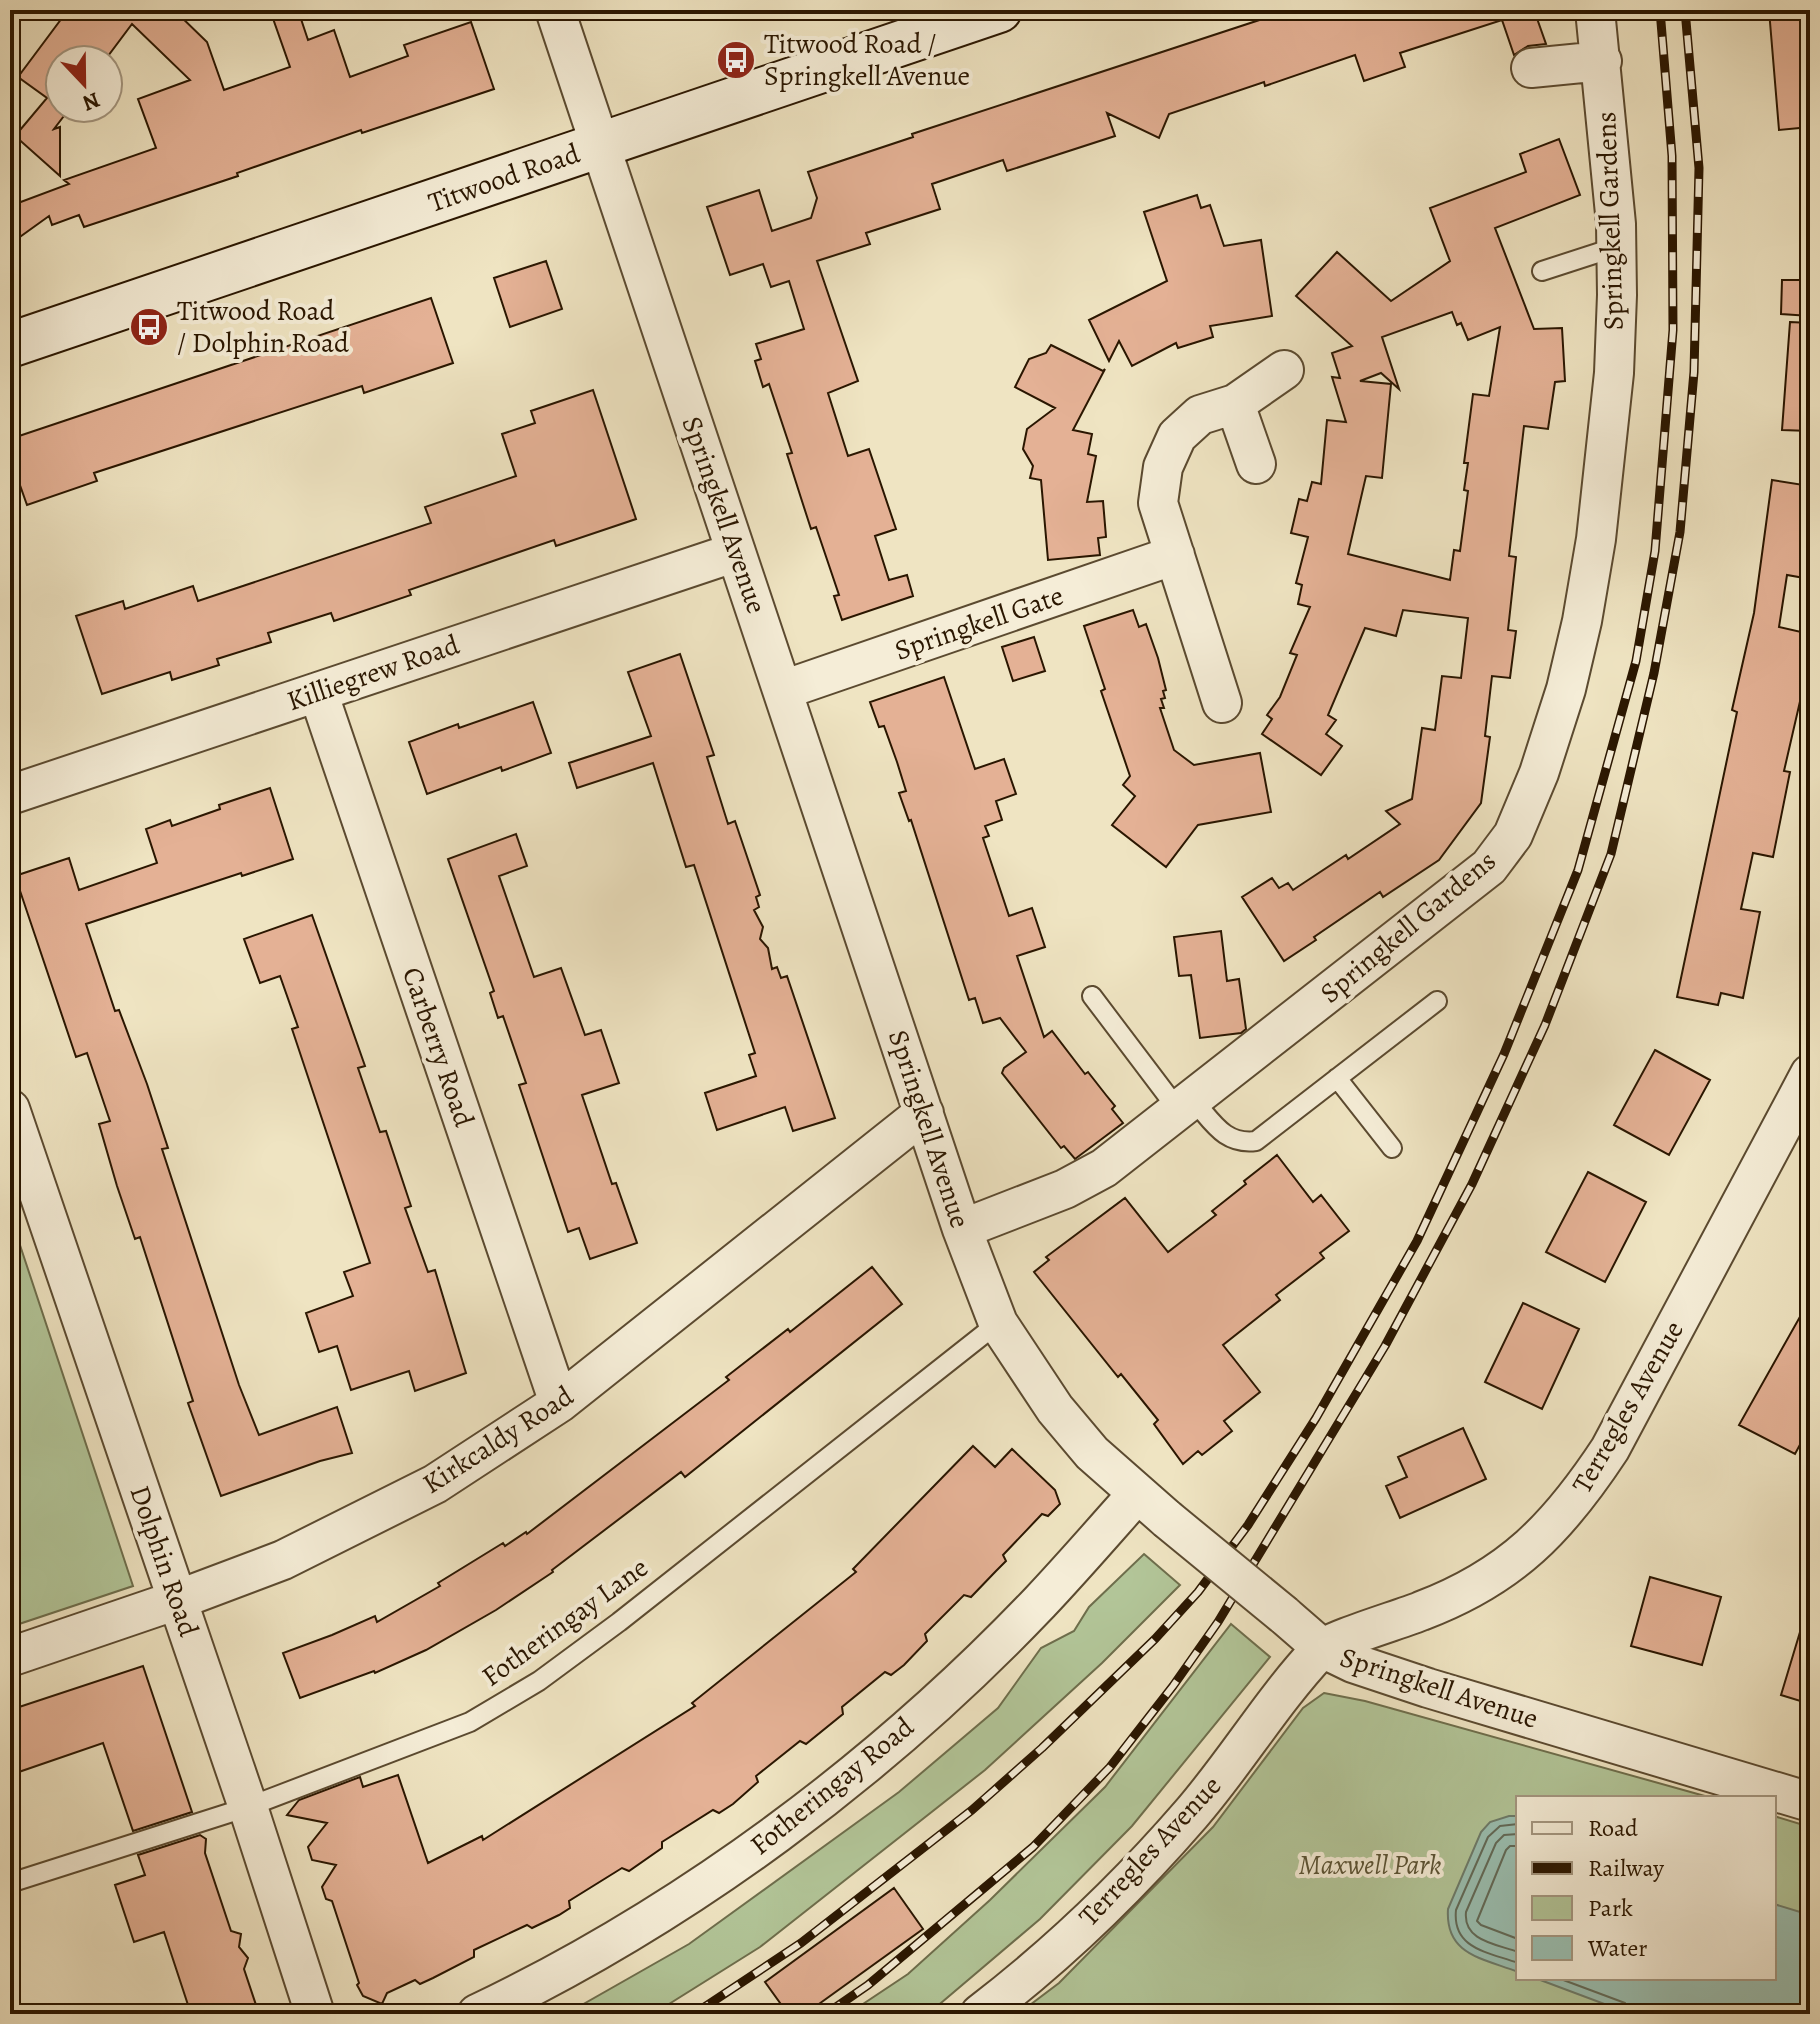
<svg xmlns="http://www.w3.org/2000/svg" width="1820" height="2024" font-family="Alegreya,serif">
	<rect width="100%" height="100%" fill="#efe4c2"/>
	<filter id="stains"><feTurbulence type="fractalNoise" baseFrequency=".0025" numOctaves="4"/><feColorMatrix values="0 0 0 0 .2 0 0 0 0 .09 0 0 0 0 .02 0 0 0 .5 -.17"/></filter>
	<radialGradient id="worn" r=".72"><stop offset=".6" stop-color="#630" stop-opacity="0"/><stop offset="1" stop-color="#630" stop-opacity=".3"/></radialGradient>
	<path fill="#b2c598" stroke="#6e6e4c" stroke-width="2" d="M10,1215L133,1586L10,1627Z
		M1144,1554L1180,1585L1102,1663L985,1770L760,1947L653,2014H566L689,1944L899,1792L998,1708L1041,1648L1074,1631L1089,1607Z
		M1231,1624L1270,1657L1132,1826L1040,1919L928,2014H848L908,1974L990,1900L1105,1787Z
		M1324,1693L1365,1701L1712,1798H1518V1978H1774V1816L1810,1827V2014H1018L1059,1983L1213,1827L1303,1708Z"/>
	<path fill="#9abfb1" stroke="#6d7b6a" stroke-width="2" d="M1509,1816H1518V1972C1482,1958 1445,1955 1448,1909L1481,1832L1490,1822Z
		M1774,1904L1810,1915V2014H1631L1535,1978H1774Z"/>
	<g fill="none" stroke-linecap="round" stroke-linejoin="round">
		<path stroke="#626a58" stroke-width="2" d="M1518,1824L1500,1826L1488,1837L1456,1910C1452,1949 1488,1952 1518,1963
			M1518,1834L1504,1835L1496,1843L1466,1912C1463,1941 1496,1944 1518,1952
			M1518,1846H1510L1506,1850L1477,1921L1481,1925L1518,1939
			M1558,1978L1625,2003L1630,2014"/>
	</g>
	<path fill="#e4b195" stroke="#2a1600" stroke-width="2" fill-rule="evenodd" d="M68,10H174L207,42L224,90L290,67L270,10H298L308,40L334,30L350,77L408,56L404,45L471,22L494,89L362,133L361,130L237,173L238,176L84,227L79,215L52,225L49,216L10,244V206L69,184L64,180L156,148L138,99L190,80L132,24L105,60H60V108H70L54,129L60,127V176L15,136L47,98L18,77Z
		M1290,10H1534L1546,44L1528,46L1514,55L1502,20L1400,53L1405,67L1364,81L1355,55L1265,86L1264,82L1169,114L1159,138L1107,113L1115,136L1007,171L1003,160L932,184L940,209L866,233L870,244L817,261L858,381L828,393L848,456L869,449L896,529L875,536L889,580L907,575L913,596L842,620L834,596L839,595L816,527L811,529L801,498L787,454L792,453L769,384L763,387L755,361L761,359L756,344L804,329L789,281L771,287L763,264L730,275L707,207L759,190L772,231L811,218L817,198L808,172L913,137L912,134Z
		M1769,10H1804L1805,19H1810V127L1779,130Z
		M1559,139L1580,195L1495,228L1534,329L1562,328L1565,381L1555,382L1548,429L1524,426L1509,556L1516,557L1508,630L1516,631L1510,678L1492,676L1485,736L1490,737L1481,803L1439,860L1383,897L1380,892L1314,937L1316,940L1284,961L1242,897L1272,878L1279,888L1288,883L1293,890L1346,855L1348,859L1400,824L1386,811L1412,799L1422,728L1435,730L1442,676L1461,678L1468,618L1403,610L1396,636L1365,628L1328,715L1336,720L1326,734L1342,746L1321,775L1262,734L1272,719L1267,715L1280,697L1297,655L1290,653L1310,607L1298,604L1302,585L1296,583L1308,537L1291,533L1299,499L1307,501L1312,482L1321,484L1327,420L1346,422L1332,377L1340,378L1332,353L1352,346L1296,296L1337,252L1391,301L1450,261L1430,208L1526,172L1520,154ZM1452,312L1457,325L1461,323L1468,340L1500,327L1489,396L1473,394L1464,463H1468L1464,490L1468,491L1460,551L1454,550L1450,580L1348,554L1366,476L1382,478L1391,384L1360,381L1381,373L1399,389L1382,337Z
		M1197,195L1201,208L1210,205L1224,246L1261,240L1272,316L1210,326L1213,337L1178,348L1176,343L1132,366L1119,341L1109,361L1089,320L1167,281L1144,212Z
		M546,261L562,309L510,327L494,278Z
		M1782,280H1810V316L1781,314Z
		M431,298L453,363L364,393L362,386L94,473L97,481L27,505L10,457V439Z
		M1790,322L1810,323V431L1782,430Z
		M1051,345L1103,371L1105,369L1073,430L1092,434L1088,454L1096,456L1087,502L1103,501L1106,537L1098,538L1100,555L1048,560L1041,480L1030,478L1033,466L1023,449L1027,429L1055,408L1015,387L1029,359L1046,353Z
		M593,390L636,519L556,546L554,540L409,590L411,595L334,621L331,613L268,633L271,642L217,659L219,665L172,680L170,672L102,694L76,616L123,601L125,609L193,586L198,601L431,523L425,507L516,476L502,434L535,423L531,411Z
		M1772,480L1810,486V579L1787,575L1779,627L1810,634V658L1784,771L1790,772L1773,857L1753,853L1741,909L1760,912L1743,998L1721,993L1718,1005L1677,997L1737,712L1732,710L1754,613Z
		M1133,610L1139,627L1146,624L1158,658L1166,690L1163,691L1165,698L1161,699L1164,708H1160L1174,750L1194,765L1260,753L1271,812L1198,825L1166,867L1112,825L1135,796L1123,785L1130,776L1101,691L1105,689L1084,626Z
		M1034,637L1045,671L1013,681L1002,647Z
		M680,654L714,755L707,757L728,824L735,821L760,895L756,897L759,907L754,910L763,927L760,939L768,948L772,969L777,967L781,978L787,976L835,1118L793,1131L785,1107L717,1130L705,1093L756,1076L749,1055L755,1053L694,865L686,867L653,763L577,788L569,763L651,736L628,672Z
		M944,677L975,769L1004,759L1016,794L996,801L1002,820L985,826L989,836L983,838L1009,916L1032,908L1045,947L1017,956L1044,1037L1052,1031L1085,1074L1088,1072L1106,1095L1115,1106L1112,1109L1123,1123L1075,1159L1064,1146L1061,1148L1002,1073L1004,1068L1026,1052L1000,1018L983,1023L975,998L969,1000L911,820L909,821L899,793L906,791L897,762L884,726L879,727L870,702Z
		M533,702L551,753L502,771L501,767L427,794L409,742L458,724L459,728Z
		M270,788L293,859L242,876L241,873L86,924L115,1011L119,1010L147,1084L168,1148L162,1149L239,1385L259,1435L337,1407L352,1453L320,1461L221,1496L188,1403L193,1401L140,1237L135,1239L117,1186L99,1124L110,1121L87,1053L76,1057L15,876L69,858L79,890L157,863L146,829L170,820L172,826L220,809L219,805Z
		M516,834L527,866L499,876L534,977L561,968L585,1035L601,1030L619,1083L582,1095L612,1184L616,1183L637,1243L590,1259L579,1228L568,1232L519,1085L526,1083L503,1016L498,1018L490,993L494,991L448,859Z
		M312,915L365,1066L358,1068L380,1132L386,1131L411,1206L405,1208L428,1272L435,1270L466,1373L415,1391L409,1371L351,1390L337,1346L319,1352L306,1313L353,1296L344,1272L370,1263L292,1029L298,1027L280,976L260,983L244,939Z
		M1221,931L1227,981L1239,979L1246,1029L1241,1033L1200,1038L1191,975L1179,976L1174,937Z
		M1655,1050L1710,1080L1669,1155L1614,1125Z
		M1277,1155L1313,1202L1321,1195L1349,1231L1320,1253L1324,1258L1276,1295L1280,1300L1223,1345L1260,1392L1224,1421L1232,1431L1202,1455L1198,1451L1183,1464L1154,1424L1158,1420L1121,1374L1118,1377L1034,1272L1049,1260L1046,1257L1125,1198L1168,1252L1216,1215L1212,1211L1246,1184L1244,1181Z
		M1588,1172L1646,1202L1605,1282L1546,1252Z
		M872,1267L902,1304L685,1477L681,1472L552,1570L553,1572L496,1610L426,1650L375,1673L374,1671L300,1698L283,1653L332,1635L375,1616L377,1622L440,1586L438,1583L503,1543L505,1546L526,1532L527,1534L729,1380L726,1377L788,1329L790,1332Z
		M1810,1299V1426L1795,1454L1739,1425Z
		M1523,1303L1579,1329L1542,1409L1485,1382Z
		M1463,1428L1486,1479L1400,1518L1386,1486L1407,1477L1398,1457Z
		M973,1446L995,1467L1012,1449L1055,1490L1060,1504L1048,1516L1042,1514L1003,1555L1006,1561L996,1571L971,1597L964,1595L925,1634L927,1641L904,1665L891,1675L885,1672L842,1707L843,1714L806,1744L800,1741L756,1776L758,1782L733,1804L719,1813L713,1810L662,1842V1848L629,1871L622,1868L569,1901L570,1908L559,1915L532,1928L527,1925L474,1950V1957L433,1978L420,1984L415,1980L387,1993L382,2004L363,1996L357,1985L359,1983L332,1901L326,1899L322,1887L336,1865L312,1860L308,1847L327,1823L287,1815L299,1800L360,1777L363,1787L398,1775L428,1863L482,1836L483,1840L695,1706L692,1703L856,1572L853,1569Z
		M1650,1577L1721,1597L1702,1665L1631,1646Z
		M1803,1622L1810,1623V1704L1781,1695Z
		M143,1666L192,1812L133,1831L103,1743L10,1775V1710Z
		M200,1835L206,1839L205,1853L231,1931L241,1934L239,1947L248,1958L244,1969L259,2014H191L164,1932L134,1942L115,1885L145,1875L138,1855Z
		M894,1888L923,1929L805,2014H788L765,1982Z"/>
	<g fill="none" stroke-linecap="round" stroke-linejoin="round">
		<g stroke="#5b4a30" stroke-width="22">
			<path id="service" d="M1542,271L1616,247
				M1092,996L1179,1111
				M1337,1078L1392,1148
				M1193,1100C1213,1122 1224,1145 1256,1141L1437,1001
				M10,1883L248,1807L470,1722L539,1681L619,1622L998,1323"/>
		</g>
		<g stroke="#5b4a30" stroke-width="42">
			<path id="minor" d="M555,10L962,1229L998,1323L1055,1409L1092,1453L1167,1519
				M1531,68L1602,61
				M1235,404L1256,464
				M783,690L1175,555
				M318,692L559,1403
				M1222,703L1158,503L1163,467L1177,436L1200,415L1235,404L1284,370
				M10,795L736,552
				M10,1109L248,1807L315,2014
				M962,1229L1065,1189L1104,1168L1489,867L1513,835L1539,773L1566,689L1582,621L1596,539L1614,373L1617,295L1616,224L1595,10
				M1284,1615L1322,1648L1353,1663L1428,1688L1810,1802
				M10,1657L177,1600L283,1560L435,1484L559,1403L924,1113
				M477,2014C686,1914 880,1770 1040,1602C1073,1567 1105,1530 1137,1494
				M980,2014C1057,1955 1128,1887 1191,1814C1236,1762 1272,1701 1319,1651C1330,1640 1402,1619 1421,1611C1511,1577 1558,1528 1610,1449L1810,1074"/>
		</g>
		<g stroke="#2a1600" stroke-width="48">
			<path id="secondary" d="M10,345L999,10"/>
		</g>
		<use href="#service" stroke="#f5edd7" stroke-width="18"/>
		<use href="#minor" stroke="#f5edd7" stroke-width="38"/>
		<use href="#secondary" stroke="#f5edd7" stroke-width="44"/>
		<g stroke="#2a1600" stroke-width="9">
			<path id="rail" d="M694,2014L801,1943L972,1810L1042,1748L1155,1639L1198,1592L1248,1525L1316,1418L1417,1241L1504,1054L1578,870L1636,661L1655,551L1673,330L1672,156L1660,10
				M826,2014L868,1985L1033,1847L1110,1767L1173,1686L1218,1622L1385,1346L1472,1184L1545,1025L1611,854L1654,673L1680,532L1694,372L1699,168L1685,10"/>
		</g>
		<use href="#rail" stroke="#f5edd7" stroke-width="6" stroke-dasharray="18" stroke-linecap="butt"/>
		<g stroke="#5b4a30" stroke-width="42" stroke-linecap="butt">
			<path id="minor-bridge" d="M1167,1519L1284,1615"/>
		</g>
		<use href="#minor-bridge" stroke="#f5edd7" stroke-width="38"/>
	</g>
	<defs>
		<g id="bus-disc" transform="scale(2)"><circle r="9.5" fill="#8f2418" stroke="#f5edd7"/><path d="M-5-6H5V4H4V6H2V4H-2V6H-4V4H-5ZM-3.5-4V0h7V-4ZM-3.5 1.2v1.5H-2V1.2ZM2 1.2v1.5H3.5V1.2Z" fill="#fff"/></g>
	</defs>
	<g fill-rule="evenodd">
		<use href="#bus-disc" x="736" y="60"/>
		<use href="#bus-disc" x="149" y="327"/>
	</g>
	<g text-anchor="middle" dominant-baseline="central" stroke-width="8" stroke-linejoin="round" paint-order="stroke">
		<g font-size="28" fill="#2a1600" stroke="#f5edd7" text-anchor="start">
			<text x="764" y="44">Titwood Road /<tspan x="764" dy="32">Springkell Avenue</tspan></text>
			<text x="177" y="311">Titwood Road<tspan x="177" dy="32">/ Dolphin Road</tspan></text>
		</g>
		<g font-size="28" fill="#2a1600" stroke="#f5edd7">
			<text transform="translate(504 178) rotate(-19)">Titwood Road</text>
			<text transform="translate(1610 221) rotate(-92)">Springkell Gardens</text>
			<text transform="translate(724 515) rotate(71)">Springkell Avenue</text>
			<text transform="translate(979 623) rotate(-19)">Springkell Gate</text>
			<text transform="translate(373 673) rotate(-19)">Killiegrew Road</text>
			<text transform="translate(1408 927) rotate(-40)">Springkell Gardens</text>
			<text transform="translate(438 1047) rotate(71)">Carberry Road</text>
			<text transform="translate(929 1129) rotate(72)">Springkell Avenue</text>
			<text transform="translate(1628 1407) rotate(-60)">Terregles Avenue</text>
			<text transform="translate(498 1440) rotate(-33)">Kirkcaldy Road</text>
			<text transform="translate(164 1561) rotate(71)">Dolphin Road</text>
			<text transform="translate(565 1622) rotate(-36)">Fotheringay Lane</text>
			<text transform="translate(1439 1688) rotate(18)">Springkell Avenue</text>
			<text transform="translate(832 1786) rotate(-39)">Fotheringay Road</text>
			<text transform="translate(1150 1851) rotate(-47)">Terregles Avenue</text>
		</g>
		<g font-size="28" font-style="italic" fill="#5a5335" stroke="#f5edd7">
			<text x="1370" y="1865">Maxwell Park</text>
		</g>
	</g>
	<rect width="1820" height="2024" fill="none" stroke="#efe4c2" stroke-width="40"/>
	<rect x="12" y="12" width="1796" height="2000" fill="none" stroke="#2a1600" stroke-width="4"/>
	<rect x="20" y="20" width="1780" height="1984" fill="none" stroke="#2a1600" stroke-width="2"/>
	<rect x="1516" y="1796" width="260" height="184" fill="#f5edd7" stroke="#a49781" stroke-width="2"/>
	<rect x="1532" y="1822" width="40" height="12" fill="#f5edd7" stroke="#a49781" stroke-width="2"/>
	<text x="1588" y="1836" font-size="24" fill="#2a1600">Road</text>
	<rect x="1532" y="1862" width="40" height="12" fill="#2a1600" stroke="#a49781" stroke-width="2"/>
	<text x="1588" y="1876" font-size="24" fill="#2a1600">Railway</text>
	<rect x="1532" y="1896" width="40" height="24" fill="#b2c598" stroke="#a49781" stroke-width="2"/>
	<text x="1588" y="1916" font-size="24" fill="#2a1600">Park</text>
	<rect x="1532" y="1936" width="40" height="24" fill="#9abfb1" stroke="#a49781" stroke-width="2"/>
	<text x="1588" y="1956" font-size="24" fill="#2a1600">Water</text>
	<g transform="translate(84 84) rotate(158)"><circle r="38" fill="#f5edd7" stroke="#a49781" stroke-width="2"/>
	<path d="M0-6L14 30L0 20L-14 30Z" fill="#8f2418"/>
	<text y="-12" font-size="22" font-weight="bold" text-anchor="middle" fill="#2a1600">N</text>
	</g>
	<rect width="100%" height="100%" filter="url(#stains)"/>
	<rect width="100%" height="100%" fill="url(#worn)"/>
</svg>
